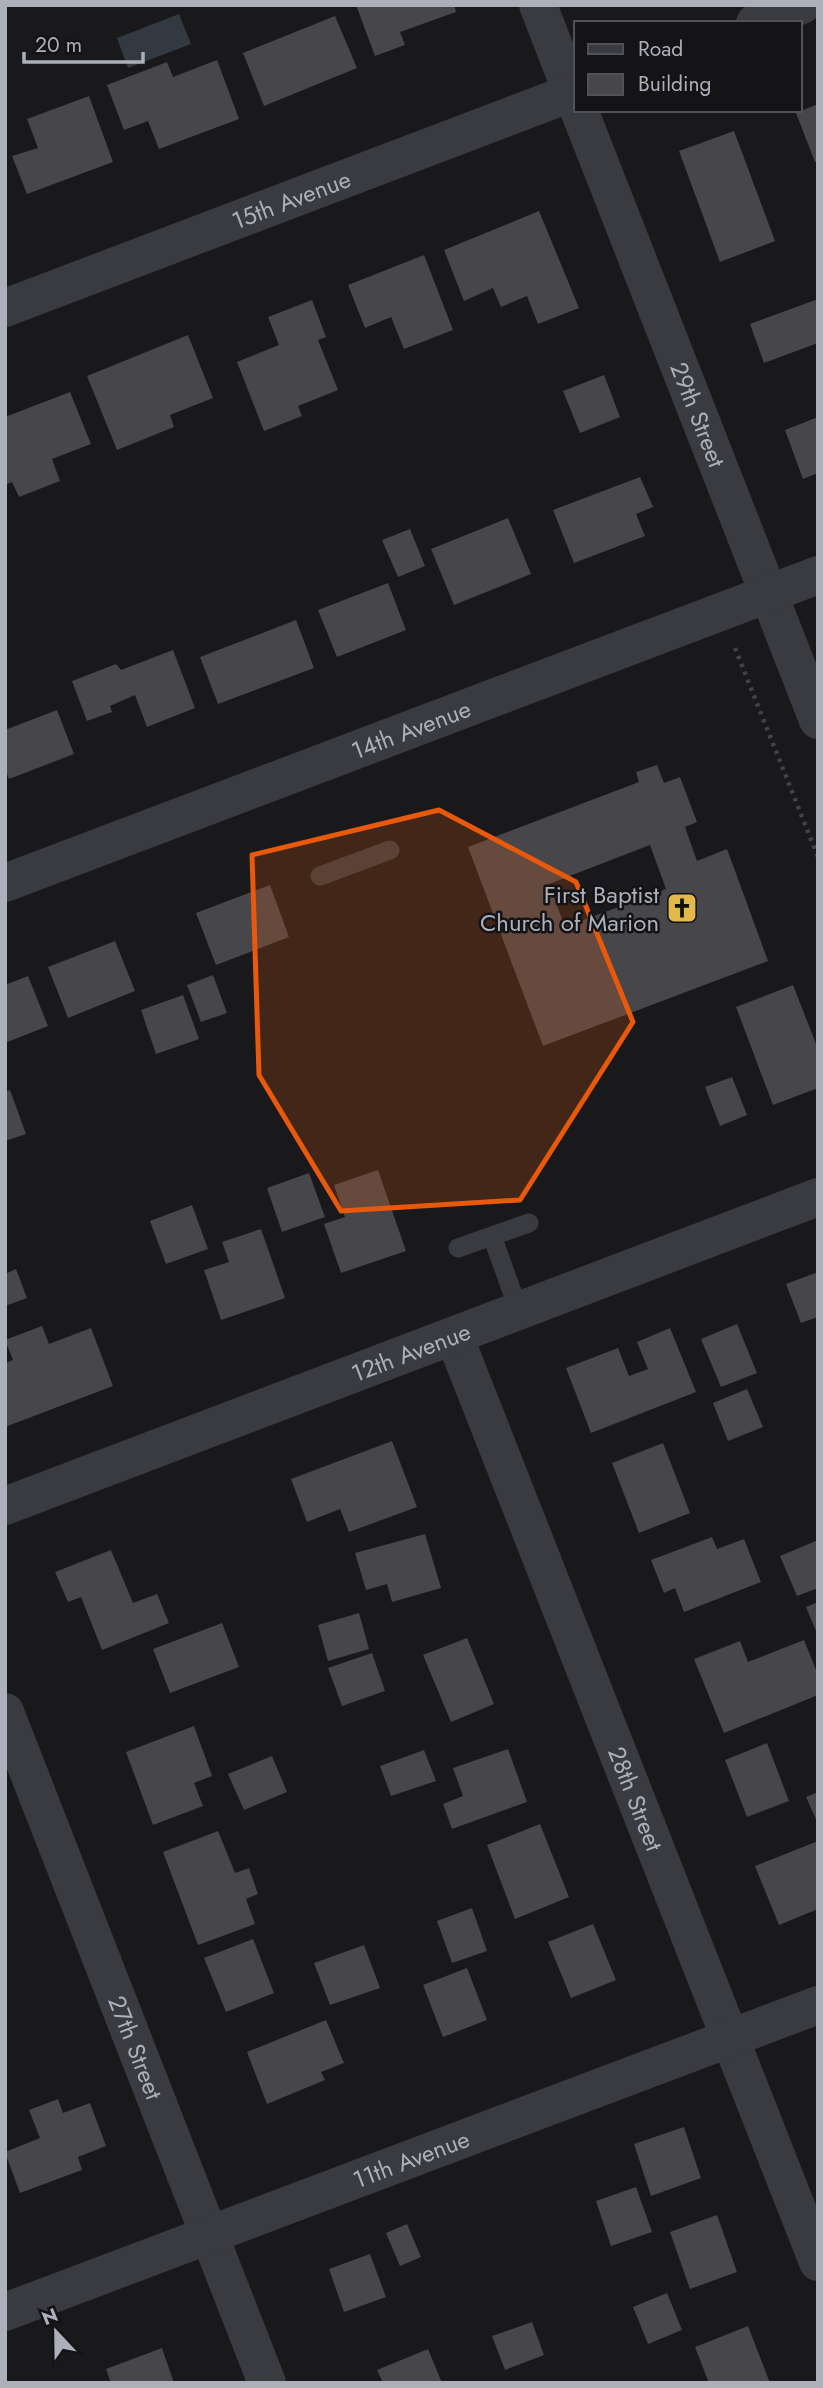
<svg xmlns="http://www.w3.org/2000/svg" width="823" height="2388" font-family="Jost,sans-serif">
	<rect width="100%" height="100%" fill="#19191b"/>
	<path fill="#323940" d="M179,14L191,44L128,68L117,38Z"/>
	<path fill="#46464b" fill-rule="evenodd" d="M356,5H454L456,12L400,32L405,45L375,56Z
		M335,16L357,68L264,106L243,53Z
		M217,60L239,119L159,149L148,121L124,130L107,85L167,62L173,77Z
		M89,96L113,162L27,194L12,156L38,148L27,119Z
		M818,104V161L815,162L796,113Z
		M734,131L775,241L720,262L679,151Z
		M539,211L579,308L538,324L527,296L501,307L493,288L464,301L444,250Z
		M424,255L453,330L404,349L391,317L365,328L348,285Z
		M818,299V343L764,363L750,324Z
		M312,300L326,337L318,340L338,390L298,406L302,416L264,431L237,362L279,345L268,317Z
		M188,335L213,398L170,415L174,427L117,450L87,376Z
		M604,375L620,417L580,433L563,391Z
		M70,392L91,444L52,459L60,481L19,497L12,482L5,485V417Z
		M818,417V473L803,479L785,430Z
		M640,477L653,507L636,514L645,536L574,563L553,510Z
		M508,518L531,574L454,605L431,549Z
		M410,529L425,566L398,577L382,540Z
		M388,583L406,630L337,657L318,610Z
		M296,620L314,668L218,704L200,657Z
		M173,650L195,708L147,727L135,695L110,706L112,712L87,721L72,681L116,664L121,670Z
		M57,710L74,754L9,779L5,769V730Z
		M657,765L664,783L680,777L697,822L685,827L697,861L727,849L768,961L543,1046L468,847L639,782L636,772ZM650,845L666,889L565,927L549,884Z
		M270,885L289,937L216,965L196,913Z
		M115,941L135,991L68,1018L48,967Z
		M213,975L227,1013L201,1022L187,985Z
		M28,976L48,1026L5,1043V985Z
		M793,985L818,1049V1088L773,1105L736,1007Z
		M183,995L199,1039L156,1054L141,1010Z
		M732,1077L747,1115L720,1126L705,1087Z
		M10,1090L26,1134L5,1141V1092Z
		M378,1170L406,1251L341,1273L324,1224L345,1217L334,1185Z
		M309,1173L325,1217L282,1232L267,1188Z
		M192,1205L208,1249L166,1264L150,1221Z
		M261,1229L285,1298L221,1320L204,1270L229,1262L222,1242Z
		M16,1269L27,1298L5,1306V1274Z
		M818,1272V1317L801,1323L786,1284Z
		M737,1324L757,1373L721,1387L701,1339Z
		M42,1326L49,1344L91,1328L113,1386L5,1427V1363L13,1360L5,1340Z
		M670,1328L696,1392L591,1433L566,1368L618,1348L629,1376L648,1369L637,1342Z
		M747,1389L763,1427L728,1441L713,1403Z
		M392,1441L417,1507L349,1532L340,1509L307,1522L291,1479Z
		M663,1443L690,1513L639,1533L612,1463Z
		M425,1534L441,1588L392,1602L387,1584L366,1590L355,1553Z
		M712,1537L717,1549L744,1539L761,1582L684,1612L675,1588L664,1593L651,1560Z
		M818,1540V1588L797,1596L780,1556Z
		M111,1550L133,1603L157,1594L169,1623L102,1650L81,1597L68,1602L55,1572Z
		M818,1602V1636L806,1607Z
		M359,1613L369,1649L328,1661L318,1625Z
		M222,1623L239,1667L170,1693L153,1649Z
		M467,1638L494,1704L451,1722L423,1655Z
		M804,1640L818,1675V1695L724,1733L694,1659L740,1641L748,1662Z
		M372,1653L385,1691L342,1706L328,1668Z
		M194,1726L212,1776L194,1783L203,1806L153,1825L126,1752Z
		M767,1743L789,1801L747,1817L725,1760Z
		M508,1749L527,1802L452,1829L443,1804L463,1796L453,1768Z
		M424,1750L436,1781L391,1796L380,1766Z
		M272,1756L287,1792L244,1810L228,1774Z
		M818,1792V1824L806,1797Z
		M540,1824L569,1897L515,1919L487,1845Z
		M218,1831L235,1873L249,1868L258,1894L246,1899L255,1924L198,1945L163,1852Z
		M818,1841V1909L779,1925L755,1866Z
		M472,1908L487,1951L452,1963L437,1921Z
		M593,1924L616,1980L571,1998L548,1942Z
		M253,1939L274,1993L226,2012L204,1958Z
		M364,1945L380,1988L330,2005L314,1963Z
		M467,1968L487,2020L443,2037L423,1985Z
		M326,2020L344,2063L321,2072L325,2080L267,2104L247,2052Z
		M58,2099L63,2113L90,2103L106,2146L78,2157L82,2170L20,2193L5,2152L40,2138L29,2110Z
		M684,2127L701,2178L651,2196L634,2144Z
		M636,2187L652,2232L611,2246L596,2201Z
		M717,2215L737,2272L690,2289L670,2232Z
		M407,2224L421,2257L400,2266L386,2233Z
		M370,2254L386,2297L344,2312L329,2269Z
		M667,2293L682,2330L648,2344L633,2307Z
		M532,2322L544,2355L505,2370L492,2336Z
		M748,2326L770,2383H709L695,2347Z
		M162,2348L174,2383H111L106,2369Z
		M428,2349L442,2383H383L377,2370Z"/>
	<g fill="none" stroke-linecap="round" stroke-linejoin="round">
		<path stroke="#414247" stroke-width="4.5" stroke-dasharray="3.5 5" stroke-linecap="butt" d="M735,648L818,857"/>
		<path stroke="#3a3b40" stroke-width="19" d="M320,876L390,850
			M492,1236L519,1311
			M458,1248L529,1223"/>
		<g stroke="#3a3b40" stroke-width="38">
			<path d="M538,5L576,103"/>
			<path d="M755,23L802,5"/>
			<path id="s1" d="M579,110L818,720"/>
			<path id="s2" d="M5,308L576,91"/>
			<path id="s3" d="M5,883L818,575"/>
			<path id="s4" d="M454,1336L818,2262"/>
			<path id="s5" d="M5,1506L818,1197"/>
			<path id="s6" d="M5,1712L267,2383"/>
			<path id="s7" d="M5,2312L818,2005"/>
		</g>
	</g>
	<path fill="#e8590c" fill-opacity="0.2" stroke="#e8590c" stroke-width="5" stroke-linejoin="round" d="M439,810L576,882L633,1022L520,1200L341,1211L259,1075L252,855Z"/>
	<defs>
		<g id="church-square" transform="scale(1.575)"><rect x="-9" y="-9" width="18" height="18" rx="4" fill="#e3b949" stroke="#141416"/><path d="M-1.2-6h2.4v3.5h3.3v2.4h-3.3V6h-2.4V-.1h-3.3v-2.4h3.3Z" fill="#111"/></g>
	</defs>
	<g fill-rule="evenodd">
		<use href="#church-square" x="682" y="908"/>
	</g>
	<g text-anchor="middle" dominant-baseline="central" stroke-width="5" stroke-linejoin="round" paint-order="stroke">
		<g font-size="24" fill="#adb0ba" stroke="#141416">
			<text stroke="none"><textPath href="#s2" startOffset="306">15th Avenue</textPath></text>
			<text stroke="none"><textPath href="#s1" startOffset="327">29th Street</textPath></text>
			<text stroke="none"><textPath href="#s3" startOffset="434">14th Avenue</textPath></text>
			<text stroke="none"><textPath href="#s5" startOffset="434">12th Avenue</textPath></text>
			<text stroke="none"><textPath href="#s4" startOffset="497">28th Street</textPath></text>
			<text stroke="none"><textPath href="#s6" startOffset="360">27th Street</textPath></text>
			<text stroke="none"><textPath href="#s7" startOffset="434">11th Avenue</textPath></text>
		</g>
		<g font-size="24" fill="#adb0ba" stroke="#141416" text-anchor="end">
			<text x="659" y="894">First Baptist<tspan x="659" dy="28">Church of Marion</tspan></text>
		</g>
	</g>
	<rect width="823" height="2388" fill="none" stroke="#adb0ba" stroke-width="14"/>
	<rect x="574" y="21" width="228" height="91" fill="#141416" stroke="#515258" stroke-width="2"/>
	<rect x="588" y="44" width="35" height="10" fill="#3a3b40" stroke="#515258" stroke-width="2"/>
	<text x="638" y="56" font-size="21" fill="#adb0ba">Road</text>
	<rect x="588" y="74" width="35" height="21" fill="#46464b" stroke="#515258" stroke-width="2"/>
	<text x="638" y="91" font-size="21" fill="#adb0ba">Building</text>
	<g transform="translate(56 2332) rotate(338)" stroke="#141416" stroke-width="5" paint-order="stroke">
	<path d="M0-5L12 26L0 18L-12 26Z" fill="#adb0ba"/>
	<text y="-10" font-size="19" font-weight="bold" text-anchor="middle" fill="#adb0ba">N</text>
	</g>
	<path d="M24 52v10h119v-10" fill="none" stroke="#adb0ba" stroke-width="3.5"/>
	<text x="35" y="52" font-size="21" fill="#adb0ba" stroke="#141416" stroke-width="5" paint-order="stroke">20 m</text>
</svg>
